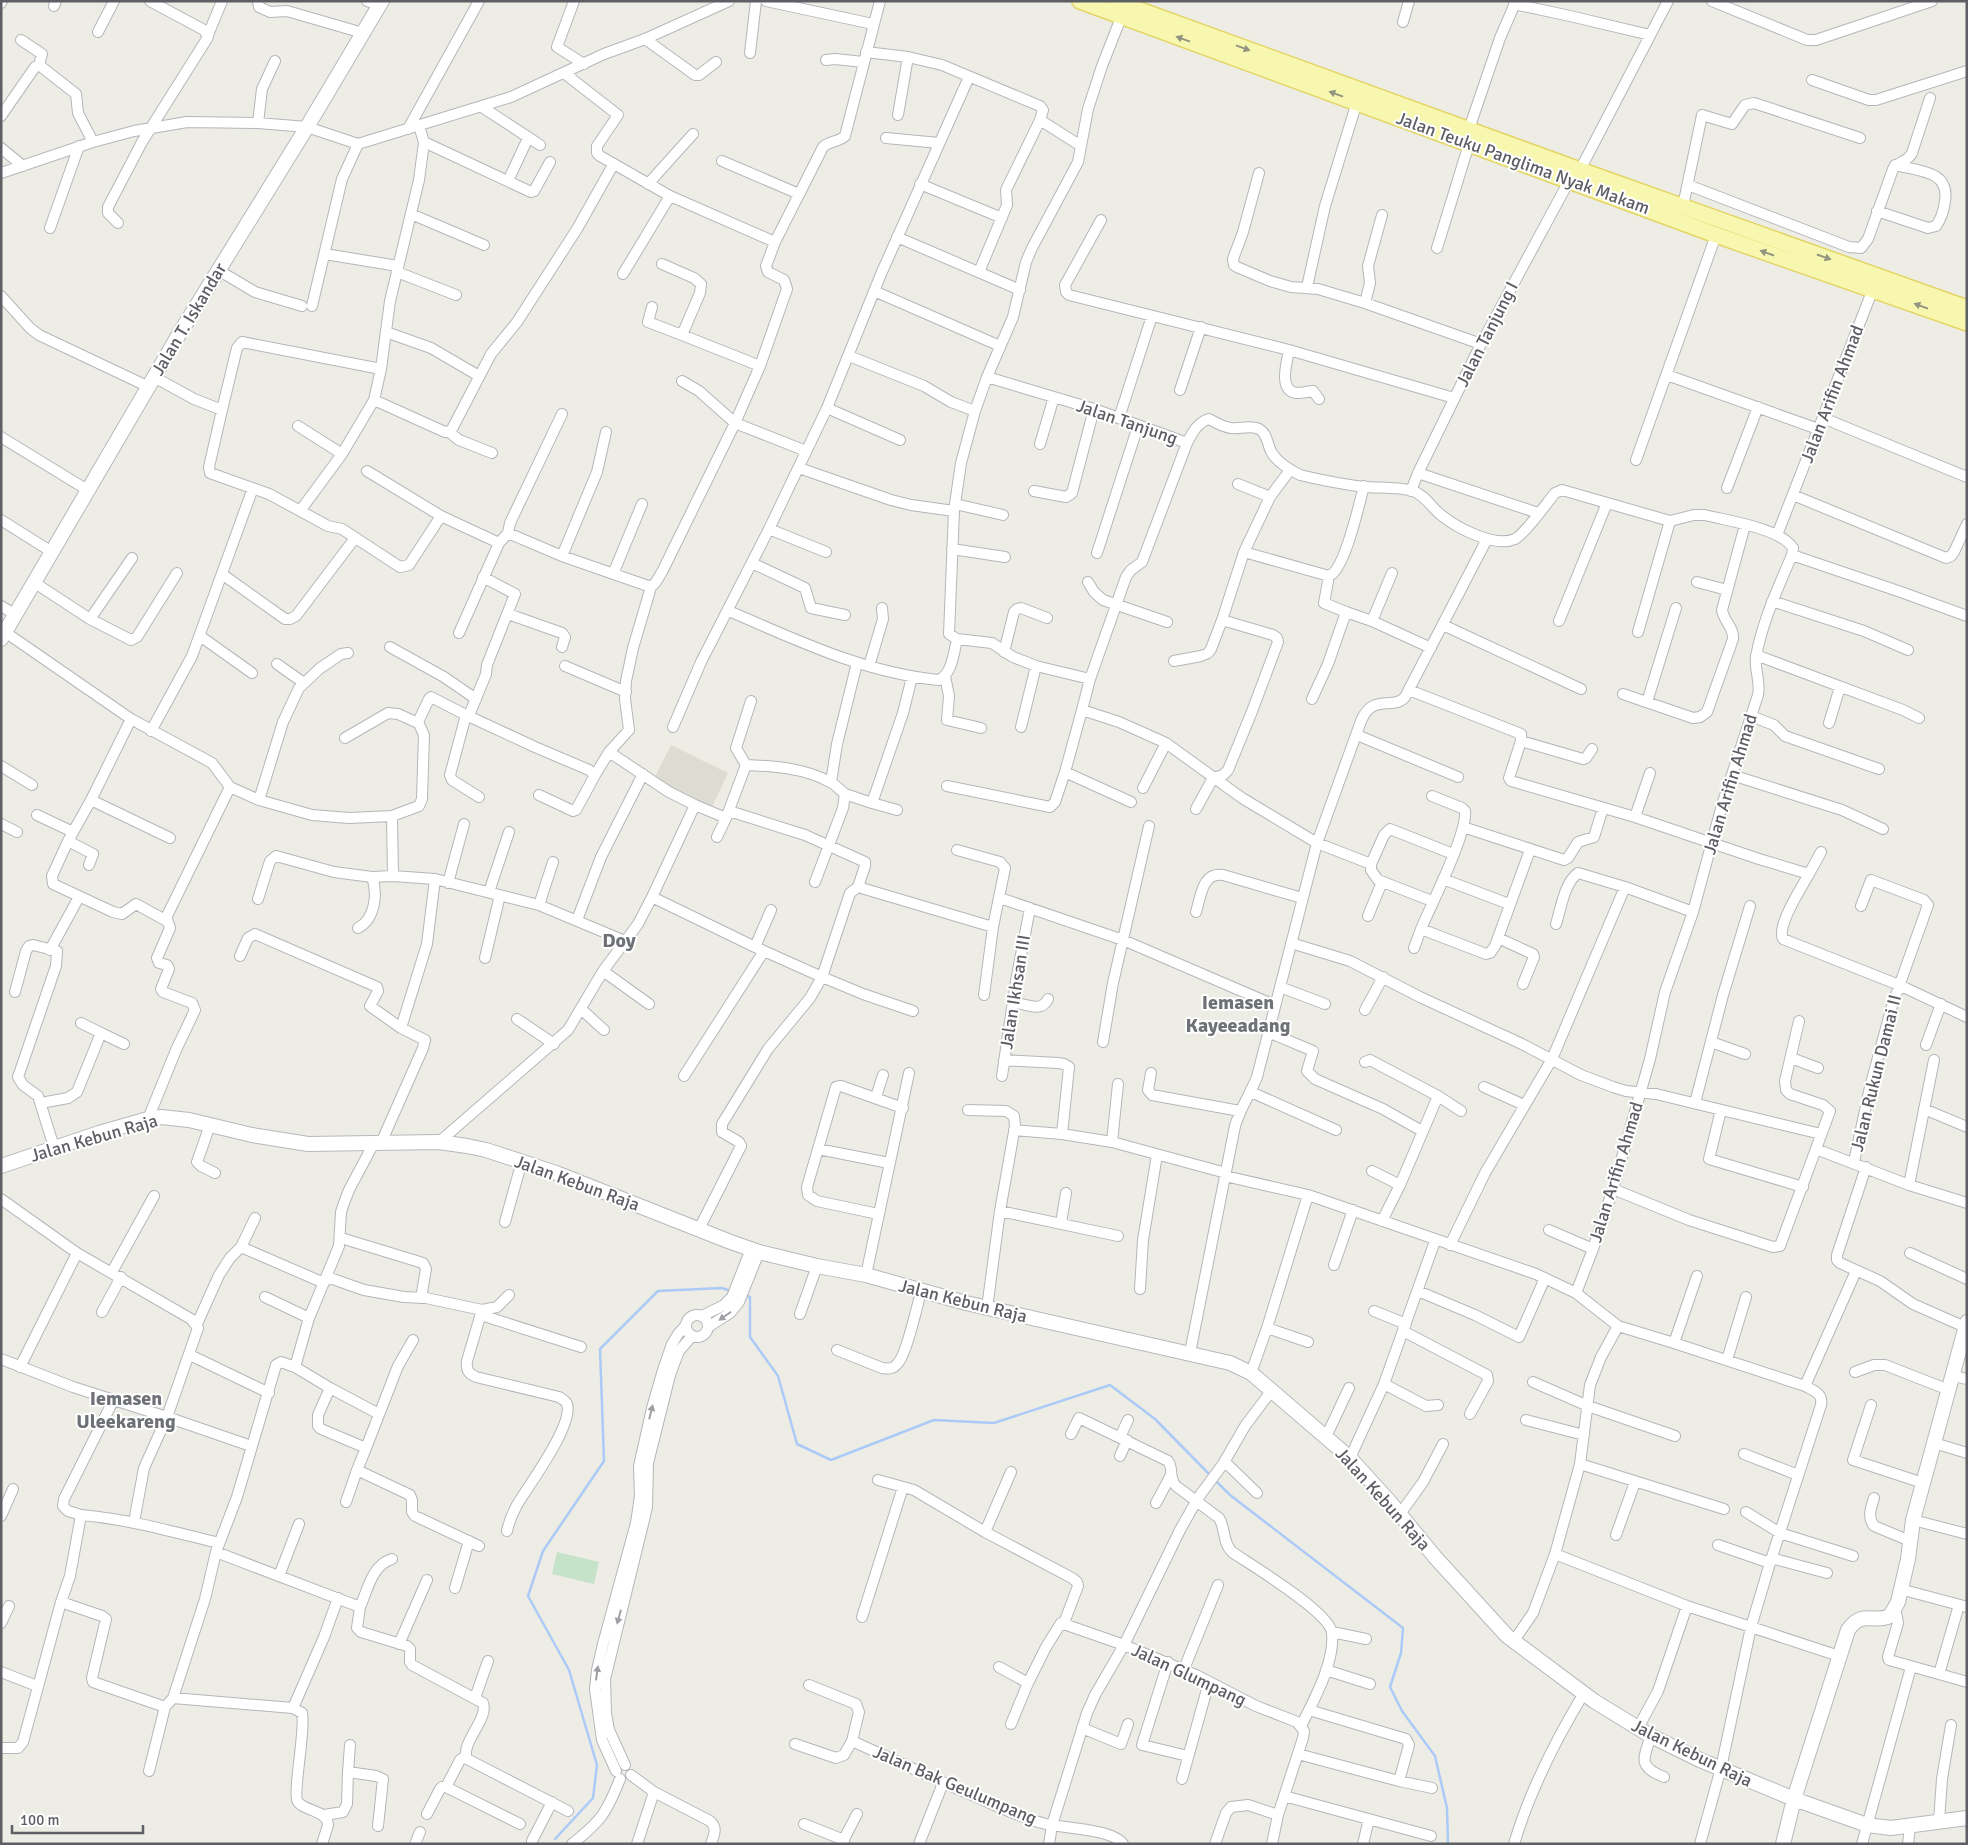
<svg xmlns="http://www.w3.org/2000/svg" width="1968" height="1845" font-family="Signika,sans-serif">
	<rect width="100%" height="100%" fill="#eeede5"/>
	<path fill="#dddcd3" d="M671,745L728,773L710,811L653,781Z"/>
	<path fill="#c4e3c9" d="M557,1552L599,1562L594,1584L552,1574Z"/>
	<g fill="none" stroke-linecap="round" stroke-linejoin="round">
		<path stroke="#accaf7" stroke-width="2.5" d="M744,1295L750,1297V1337L778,1376L797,1444L831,1460L934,1420L994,1423L1110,1385L1155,1419L1211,1476
			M1215,1480L1230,1495L1403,1628L1401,1653L1390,1687L1402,1711L1435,1756L1447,1808L1448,1844
			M555,1839L593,1798L597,1765L569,1670L528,1596L543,1551L604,1461L600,1349L658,1291L722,1288L731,1291"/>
		<g stroke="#b5b6bb" stroke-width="12">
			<path id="street" d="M258,1L259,7L270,12L287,11L363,33
				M367,1L379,5
				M574,1L557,47L584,64
				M766,1L873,24
				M1712,1L1807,40H1816L1932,1
				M1,3L2,1
				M1514,4L1570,16L1650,35
				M54,6L56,1
				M1403,22L1409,1
				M98,32L114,1
				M208,35L222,1
				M645,39L695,75H699L716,62
				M21,40L42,54L39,65
				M866,52L908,57L942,65L1040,106L1043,110L1040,120L1081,146
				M750,53L756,1
				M826,60L835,59L863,62
				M564,73L618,115L597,146V153L600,156L670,196L775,242
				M1812,80L1869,100H1876L1967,71
				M482,107L540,145
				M898,115L908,57
				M1,116L35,67L39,65L76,94L78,113L93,142
				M258,123L262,89L275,61
				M408,129L479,1
				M1469,129L1500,38L1516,1
				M886,138L939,143
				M424,142L531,192L534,191L550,162
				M1,148L23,166
				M722,161L799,194
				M1580,170L1668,1
				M1,173L93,142L134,131L187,122L258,123L307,127L358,144L511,97L604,54L645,39L729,1
				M1259,173L1243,232L1233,259L1234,265L1237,267L1270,281L1291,287L1318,289L1365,303L1481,344
				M508,181L528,138
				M648,184L693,134
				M920,184L1002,218
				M1688,185L1849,247L1861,248L1868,239L1893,169C1898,161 1908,162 1912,153L1930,98
				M1683,206L1702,115L1732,124L1745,105L1754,103L1860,138
				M1877,211L1928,228L1936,226C1941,219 1944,209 1945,201C1950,170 1917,171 1895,165
				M411,214L484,245
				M1101,220L1065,285L1066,292L1069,295L1289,350L1454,398
				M118,223L108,213V207L142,142L208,37L204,30L150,1
				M50,228L79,146
				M897,237L1020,290
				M1437,248L1469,144
				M325,254L398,266
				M662,264L694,278L701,284L700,293L682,335L760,366
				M218,270L255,292L302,306
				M397,272L456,295
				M979,272L1007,205L1006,190L1040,120
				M623,274L670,196
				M1307,287L1325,206L1357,102
				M874,291L1000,346
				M1,296L30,328L39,335L149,387
				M1365,303L1370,283L1368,266L1382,215
				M312,306L342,179L358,144
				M652,307L648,322L682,335
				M386,332L431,348L479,376
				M1289,350C1287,362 1278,390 1296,393C1301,393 1307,392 1313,391L1319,399
				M849,356L924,386L951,402L975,411
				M1667,375L1818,429
				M154,377L194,399L222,410L209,467L210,473L269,494L328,526L342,529L400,567L409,565L441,516L499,543L508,533L562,556L651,587
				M987,377L1094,409L1187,443
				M682,381L699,391L735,423L806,451
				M1180,390L1201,327
				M374,400L445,432L451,431L491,354L517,322L577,229L613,165
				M827,408L900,440
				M222,410L237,348L242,342L381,369
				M1119,418L1152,316
				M1823,418L1967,477
				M298,426L342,454
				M449,432L459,440L492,453
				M1,437L89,491
				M1040,444L1054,397
				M1636,460L1716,235
				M799,468L891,500L911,505L954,511
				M367,471L441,516
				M1418,473L1538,513
				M1238,484L1270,497
				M1727,488L1758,407
				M1034,491L1066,497L1072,493L1094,409
				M1411,491L1418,473L1481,344L1569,181
				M1793,495L1946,558L1951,556L1954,552L1967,524
				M955,504L1003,515
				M300,511L342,454L374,400L381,369L390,301L419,180L424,142L419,126
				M1,520L52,552
				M769,529L826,552
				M508,533L510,523L562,414
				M1777,535L1873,289
				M952,549L1005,557
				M1244,552L1329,576C1345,570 1359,504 1364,486
				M1097,553L1138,426
				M1792,555L1901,592L1967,616
				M562,556L597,472L606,432
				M752,563L805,588L811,608L845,615
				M222,574L285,619H290L296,616L355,538
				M613,574L642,504
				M1088,582L1094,592L1103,600L1167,622
				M1697,582L1727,590
				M35,583L90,619L131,640L137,637L177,573
				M1772,601L1864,631L1908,650
				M1,606L16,615
				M729,611C796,640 865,673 939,680C952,674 954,652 957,639
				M1346,612L1372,621L1431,648
				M508,614L562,633L565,637L562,647
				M90,619L132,558
				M1372,621L1392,573
				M1559,621L1607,503
				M1443,625L1581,689
				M5,632L131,719L212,763L230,787L259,800L312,815L349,818L392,816
				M1638,632L1670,521
				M459,633L499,543
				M200,636L252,673
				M390,647L444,677L476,699
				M1004,652L1014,612L1017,609L1021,608L1047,618
				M1756,655L1903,710L1919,718
				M1174,661L1201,656L1208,653L1211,649L1222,620L1244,552L1270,497L1290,470
				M277,664L304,683
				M565,666L626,692
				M869,666L883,619L882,608
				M945,676L949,696L947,720L981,728
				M1090,679L1036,666L1013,657L992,643L957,639L949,634L954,511L961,463L975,411L987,377L1013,317L1026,262L1032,248L1078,162L1088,109L1102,66L1124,10
				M1409,690L1521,734V741L1509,778L1511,781L1635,817L1759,859L1809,874C1802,887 1776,926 1783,939L1899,985L1967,1017
				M1623,694L1693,718L1700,717L1707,712L1733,639C1734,627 1724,622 1722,610L1745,525
				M1312,699L1328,664L1346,612L1324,603L1329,576
				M1647,702L1676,608
				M1751,716L1774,725L1785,736L1879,769
				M131,719L91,800L68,841L52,876L53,884L113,912L122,914L136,904L165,920L230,787
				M418,722L429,699L431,697L466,715L535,747L589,770L595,775L609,752
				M1829,723L1840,687
				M673,727L701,662L769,529L827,408L881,274L969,77
				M1021,727L1036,666
				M151,731L192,656L253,488
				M1357,735L1458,777
				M345,738L388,713L398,714L418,723V722L424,735L422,799L419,806L392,816L393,876L435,879L539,905L625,941
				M1521,741L1583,759L1586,758L1592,749
				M746,765L736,748L751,701
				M1,766L32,785
				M1065,772L1082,710
				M1732,775L1842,810L1883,829
				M831,782L837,744L857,663
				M947,786L1050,807L1055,802L1065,772L1131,802
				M1143,788L1166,743
				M845,794L872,803L903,713L912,677
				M539,795L573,811L576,810L595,775
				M1432,796L1462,808L1465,811C1468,832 1431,905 1421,929L1486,954L1490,953L1495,946L1530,850
				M479,797L452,780L450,775L466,715L470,713L486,674L487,665L515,594L483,577
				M91,800L170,838
				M259,800L283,722L299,688L319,669L341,654L348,653
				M872,803L897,810
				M695,805L669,792L609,752L629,730L625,699L626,681L633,648L651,587L656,582L663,570L735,423L760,366L787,289L784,280L768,272L766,266L775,242L823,147C829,141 839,142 845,136L880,1
				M1196,809L1213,778L1223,775L1228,770L1251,714L1278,642L1277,638L1273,635L1222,620
				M729,811L805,835L865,862V866L858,887
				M37,815L73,832
				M1635,817L1650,773
				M1,824L17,832
				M1463,827L1564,860L1568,858L1578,842L1594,837L1603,808
				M717,837L726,818
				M68,841L93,854L89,865
				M957,850L1000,862L1005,868L993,927L984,995
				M1371,864L1384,835L1390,829L1453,854
				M1809,874L1821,852
				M1443,879L1509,904
				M448,883L464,824
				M489,892L509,832
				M652,897L755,947L822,977L850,893L858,887L993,927
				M1000,898L1123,940L1274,1005
				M258,899L270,861L276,856L334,872L372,877L393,876
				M1432,901L1378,880L1371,870V864L1317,843L1242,798L1166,743L1119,722L1082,710L1090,679L1126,577L1131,570L1142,562L1187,443C1192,433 1198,422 1209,419C1216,423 1223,427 1231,428C1241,429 1250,425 1259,429C1268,434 1267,445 1272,453C1278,463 1289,469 1300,475C1321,480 1345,485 1367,487C1381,488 1399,487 1413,491C1426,496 1431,507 1441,515C1457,528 1495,548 1515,539C1526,533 1546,504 1555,493L1562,490L1670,521L1694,515H1705C1728,521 1780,528 1793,548L1792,555C1778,588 1762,622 1756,657C1754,670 1761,681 1758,695L1722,805L1693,912L1665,992L1650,1059L1613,1189L1593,1249L1576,1293
				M539,905L553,862
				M1196,912C1201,896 1202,872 1223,875L1302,898
				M1368,916L1382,882
				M577,920L601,857L643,774
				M1556,924C1561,909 1564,883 1578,873L1625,887L1693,912
				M358,928C375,919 378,894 372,877
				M1498,938L1533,954L1534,957L1523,984
				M1291,943L1350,961L1420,997L1522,1044L1581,1075L1613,1087L1626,1091L1656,1094L1821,1134
				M755,947L771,910
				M1414,948L1421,929
				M50,950L79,897
				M240,956L248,938L255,934L377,987L378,991L370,1006L401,1028L425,1040L423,1048L381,1143
				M485,958L500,895
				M603,971L649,1004
				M1280,987L1325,1004
				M15,992L26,951L29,946L33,945L57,951L56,966L18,1077L23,1085L38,1096L54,1147
				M1013,1002C1025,1004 1042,1013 1048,999
				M581,1009L604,1030
				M1365,1010L1383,977
				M517,1019L554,1044
				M401,1028L427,944L435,879
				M1268,1032L1313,1051L1307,1071L1315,1079L1383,1109L1422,1131
				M101,1033L124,1044
				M1103,1042L1113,983L1149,826
				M1711,1042L1745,1054
				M1926,1045L1941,1004
				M1791,1058L1818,1068
				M1004,1060L1058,1063L1064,1064L1069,1067L1062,1134
				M1365,1062L1370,1060L1438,1096L1400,1185L1382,1221
				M1151,1073L1148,1090L1152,1095L1240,1111
				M684,1076L764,951
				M1002,1076L1016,981L1030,908
				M1484,1087L1524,1105
				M1251,1092L1336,1130
				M1438,1096L1461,1111
				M876,1097L883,1075
				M41,1103L68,1098L77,1092L101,1033L81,1023
				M1695,1103L1723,995L1750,906
				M1924,1109L1967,1127
				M968,1110L1006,1111L1014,1116L1015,1126L1000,1211L1118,1236
				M1721,1110L1709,1159L1803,1187
				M148,1119L176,1050L195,1010L192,1003L163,992L161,989L169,969L167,965L159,963L157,958L170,928L167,919
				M210,1125L197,1162L201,1166L215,1173
				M1014,1130L1062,1134L1112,1142L1226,1173
				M439,1142L568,1030L603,971L638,924L652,897L695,805L726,818L746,765C775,766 804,768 830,782C836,785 840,790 845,794L843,808L815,882
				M1112,1142L1118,1084
				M818,1149L889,1163
				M1816,1149L1909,1185L1967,1203
				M1854,1162L1870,1087L1892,1006L1928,905L1924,900L1871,880L1861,906
				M1866,1167L1837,1255V1260L1840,1263L1880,1281L1913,1304L1965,1327
				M1372,1171L1400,1185
				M1225,1176L1308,1195L1536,1274L1576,1293L1618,1326L1601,1357L1590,1385L1580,1464L1555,1554L1533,1613L1513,1642
				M1909,1185L1934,1060
				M1613,1189L1689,1220L1773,1247L1780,1246L1830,1111L1823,1105L1790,1094L1786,1090L1785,1081L1799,1021
				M1,1199L77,1253L191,1319L198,1328L167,1417L73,1387L1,1359
				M878,1214L817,1201L808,1195L807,1187L836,1087L841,1086L903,1108
				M505,1222L522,1161
				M1061,1223L1066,1193
				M699,1229L741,1146L739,1142L722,1132V1124L768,1049L810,998L822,977L863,994L913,1011
				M1549,1230L1593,1249
				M341,1238L423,1263L426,1269L421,1298
				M1450,1245L1485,1173L1552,1059L1625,887
				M241,1247L324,1283
				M1910,1253L1967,1279
				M1334,1265L1353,1210
				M112,1272L154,1196
				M866,1275L909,1073
				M327,1277L364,1290L404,1297L426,1298L482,1310L497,1307L509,1295
				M1140,1289L1143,1240L1157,1155
				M1418,1291L1475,1315L1519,1337L1545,1278
				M265,1297L309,1318
				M987,1308L1000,1211
				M482,1310L467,1361C466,1370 468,1373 476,1377L559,1397C562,1399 566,1401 567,1404C574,1425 528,1486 517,1505C512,1514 509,1522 507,1531
				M1374,1311L1406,1324
				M102,1312L121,1277
				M800,1314L817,1266
				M481,1315L581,1347
				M686 1326a11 11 0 1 1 22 0a11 11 0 1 1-22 0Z
				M702,1316L724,1305L732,1297L751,1249
				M197,1324L219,1275L230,1258L241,1247L255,1218
				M1618,1326L1674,1343L1805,1386
				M708,1327L730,1313L739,1302L759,1252
				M1267,1328L1308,1342
				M1403,1331L1487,1375L1488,1381L1470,1414
				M1674,1343L1697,1276
				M837,1350L882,1368C889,1369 893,1369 897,1364C906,1357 917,1306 921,1292
				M1190,1353L1235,1126C1240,1109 1250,1094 1257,1077L1317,843L1361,721C1373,692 1393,711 1405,697L1487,539
				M190,1355L269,1393
				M1727,1360L1746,1297
				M20,1367L77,1253
				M295,1367L309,1318L339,1246L341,1212L344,1203L349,1190L374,1143
				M1855,1372L1874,1365H1885L1949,1390
				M1251,1373L1267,1328L1308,1195
				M1953,1376L1967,1379
				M1533,1382L1588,1406L1675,1436
				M1384,1384L1426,1406L1438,1405
				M330,1388L379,1414
				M1871,1405L1853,1460L1923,1483
				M1526,1420L1584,1435
				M1071,1434L1079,1418L1168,1461C1174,1469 1168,1477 1176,1486L1219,1518C1226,1529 1222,1542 1232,1552C1251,1565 1330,1612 1332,1633C1335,1662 1314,1700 1301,1726
				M1120,1437L1128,1420
				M1326,1437L1349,1388
				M1934,1443L1967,1453
				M366,1448L357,1470L410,1495L412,1500V1512L415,1516L479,1546
				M1744,1454L1798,1475
				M1120,1456L1127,1440
				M1350,1458L1384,1384L1435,1241
				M1225,1462L1257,1493
				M1580,1464L1724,1509
				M878,1480L914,1490L985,1532L1072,1578L1077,1582L1078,1586L1064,1623
				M1874,1498C1871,1508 1867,1517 1874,1526L1910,1541
				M346,1502L357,1470
				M1156,1503L1171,1475
				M1746,1512L1780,1533L1853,1556
				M1400,1514L1423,1482L1443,1444
				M81,1515L68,1511L63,1506L64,1499L113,1401
				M1,1516L13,1489
				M1913,1520L1967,1534
				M134,1522L144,1468L167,1417L251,1446
				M985,1532L1011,1472
				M1616,1535L1635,1482
				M1718,1545L1770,1563
				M216,1552L360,1607L357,1628L361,1632L407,1646L410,1649V1662L412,1665L483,1703C489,1719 460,1743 467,1759L568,1811
				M1555,1554L1687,1606L1839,1656
				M1771,1558L1827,1573
				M279,1576L299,1524
				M455,1588L469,1541
				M1900,1589L1967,1607
				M61,1602L102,1616L106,1619L92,1678L93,1682L165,1707
				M360,1607C368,1589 372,1565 392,1559
				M1895,1608L1898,1623L1888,1657L1889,1660L1939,1674L1959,1605
				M862,1617L903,1487
				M1,1623L9,1606
				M1332,1632L1366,1639
				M399,1644L427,1580
				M1168,1662L1142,1745L1188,1756
				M999,1667L1028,1683L1046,1647L1061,1623L1124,1645L1095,1695L1087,1713L1052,1825L1049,1844
				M1184,1669L1218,1585
				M1326,1670L1370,1684
				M1,1672L37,1686
				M1939,1674L1967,1682
				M809,1685L856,1704L859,1712L852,1741
				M173,1698L293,1708L302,1713C306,1729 292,1795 298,1802C305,1811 320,1809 327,1820L328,1825L322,1844
				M475,1698L488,1661
				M293,1708L324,1637L338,1598
				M1309,1710L1406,1739L1409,1745L1399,1781L1432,1788
				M1011,1724L1028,1683
				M1082,1728L1121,1744L1128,1724
				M1638,1728L1658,1691L1687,1606
				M1651,1736C1643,1759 1638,1767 1664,1777
				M795,1744L836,1758L844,1755L852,1741C888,1757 924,1774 960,1790C988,1801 1016,1817 1046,1824C1063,1828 1113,1829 1123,1844
				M1,1748H18L23,1742L61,1602L70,1576L81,1515C128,1519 174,1532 219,1543
				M1298,1754L1399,1781
				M625,1765L609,1730L606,1713L605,1679L644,1520L647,1507L648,1463L670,1375L679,1351L692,1336
				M149,1771L165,1707L173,1698L205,1599L216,1552L237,1497L276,1365L281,1362L295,1367L330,1388L318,1415V1426L321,1429L366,1448L398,1366L413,1340
				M616,1771L602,1740L595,1689L597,1670L603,1644L636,1523L640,1496L639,1466L652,1408L663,1370L672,1344L678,1334L686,1325
				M348,1772L350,1745
				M631,1775L654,1792L710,1821C718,1828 714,1835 711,1844
				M1182,1779L1209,1682
				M446,1787L460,1760L466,1756
				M1284,1796L1431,1836
				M427,1814L440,1789L442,1787H446L520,1824
				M324,1815L343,1812L347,1804L348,1772L376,1776L383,1779L378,1826
				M1939,1821L1942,1779L1951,1725
				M804,1824L844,1840
				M532,1841L552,1802
				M415,1844L420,1832
				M572,1844C601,1821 606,1814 620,1779
				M637,1844L654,1792
				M843,1844L845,1837L857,1814
				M919,1844L943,1783
				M1215,1844L1226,1813L1231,1807L1248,1805L1278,1815
				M1272,1844L1278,1815L1303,1738L1304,1731L1297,1722L1256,1706L1196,1675L1124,1645L1180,1530L1198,1498L1223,1464L1245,1426L1272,1390
				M1363,1844L1369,1819
				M1514,1844C1530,1790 1555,1741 1584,1693
				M1700,1844L1721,1768L1751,1627L1770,1563L1821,1405C1823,1393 1814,1391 1805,1386L1856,1271
				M1862,1844L1911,1667
				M1908,1844L1910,1826"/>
		</g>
		<g stroke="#b6b8bd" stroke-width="16">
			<path id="secondary" d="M1,639L181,331L307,127L382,1
				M1,1166L99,1133L148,1119L161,1117L189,1120L252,1135L308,1144L439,1142L467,1146L486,1150L556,1173L728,1241L759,1252L817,1266L866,1275L966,1303L1230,1363L1251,1373L1350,1458L1389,1501L1435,1557L1507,1636L1594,1701L1651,1736L1700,1760L1794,1799L1867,1825L1891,1828L1967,1818
				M1783,1844L1794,1799L1848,1630C1863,1609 1873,1624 1890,1616L1898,1602L1908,1559L1913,1520L1967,1322"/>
		</g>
		<g stroke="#e4d567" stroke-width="18">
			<path id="primary" d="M1080,1L1716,235L1967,323
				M1115,1L1580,170L1967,308"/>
		</g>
		<use href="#street" stroke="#fff" stroke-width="10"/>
		<use href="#secondary" stroke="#fff" stroke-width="14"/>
		<use href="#primary" stroke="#f7f7b0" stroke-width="15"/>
	</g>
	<defs><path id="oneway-solid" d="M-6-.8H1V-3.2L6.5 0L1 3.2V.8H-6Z" transform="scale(1.25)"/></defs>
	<g fill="#93947f">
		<use href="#oneway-solid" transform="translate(1183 39) rotate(-160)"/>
		<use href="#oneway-solid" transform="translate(1243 48) rotate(20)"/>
		<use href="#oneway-solid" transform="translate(1336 94) rotate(-160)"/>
		<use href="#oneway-solid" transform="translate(1767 253) rotate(-161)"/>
		<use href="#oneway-solid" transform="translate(1824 257) rotate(19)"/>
		<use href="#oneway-solid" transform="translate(1921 306) rotate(-160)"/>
	</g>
	<g fill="#9e9fa2">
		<use href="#oneway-solid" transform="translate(725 1316) rotate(145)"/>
		<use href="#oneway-solid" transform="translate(651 1412) rotate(-76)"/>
		<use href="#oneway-solid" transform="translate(619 1617) rotate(105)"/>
		<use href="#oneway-solid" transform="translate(597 1673) rotate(-82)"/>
	</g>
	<g text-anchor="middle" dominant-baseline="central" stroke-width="4" stroke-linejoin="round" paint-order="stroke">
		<g font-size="18" fill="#5d5f64" stroke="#fff">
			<text transform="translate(1523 163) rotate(20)">Jalan Teuku Panglima Nyak Makam</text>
			<text transform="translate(189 319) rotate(-59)">Jalan T. Iskandar</text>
			<text transform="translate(1487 334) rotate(-63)">Jalan Tanjung I</text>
			<text transform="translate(1832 394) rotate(-69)">Jalan Arifin Ahmad</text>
			<text transform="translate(1127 422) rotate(19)">Jalan Tanjung</text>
			<text transform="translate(1730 784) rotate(-73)">Jalan Arifin Ahmad</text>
			<text transform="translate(1015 992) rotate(-81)">Jalan Ikhsan III</text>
			<text transform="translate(1876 1073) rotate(-76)">Jalan Rukun Damai II</text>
			<text transform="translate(94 1138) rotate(-16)">Jalan Kebun Raja</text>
			<text transform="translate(1616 1172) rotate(-73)">Jalan Arifin Ahmad</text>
			<text transform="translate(577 1183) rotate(20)">Jalan Kebun Raja</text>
			<text transform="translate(963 1301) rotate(14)">Jalan Kebun Raja</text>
			<text transform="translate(1383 1499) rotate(48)">Jalan Kebun Raja</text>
			<text transform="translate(1189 1675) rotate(25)">Jalan Glumpang</text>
			<text transform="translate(1692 1753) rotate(26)">Jalan Kebun Raja</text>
			<text transform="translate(955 1785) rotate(23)">Jalan Bak Geulumpang</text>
		</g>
		<g font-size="20" font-weight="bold" fill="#6e7176" stroke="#fff">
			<text x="619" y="940">Doy</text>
			<text x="1238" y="1002">Iemasen<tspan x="1238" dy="23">Kayeeadang</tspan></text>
			<text x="126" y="1398">Iemasen<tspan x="126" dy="23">Uleekareng</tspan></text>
		</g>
	</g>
	<rect width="1968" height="1845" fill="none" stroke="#5d5f64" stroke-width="5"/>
	<path d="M12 1825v8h131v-8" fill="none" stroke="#5d5f64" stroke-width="2.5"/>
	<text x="20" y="1825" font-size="15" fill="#5d5f64" stroke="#ffffff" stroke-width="4" paint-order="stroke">100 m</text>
</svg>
